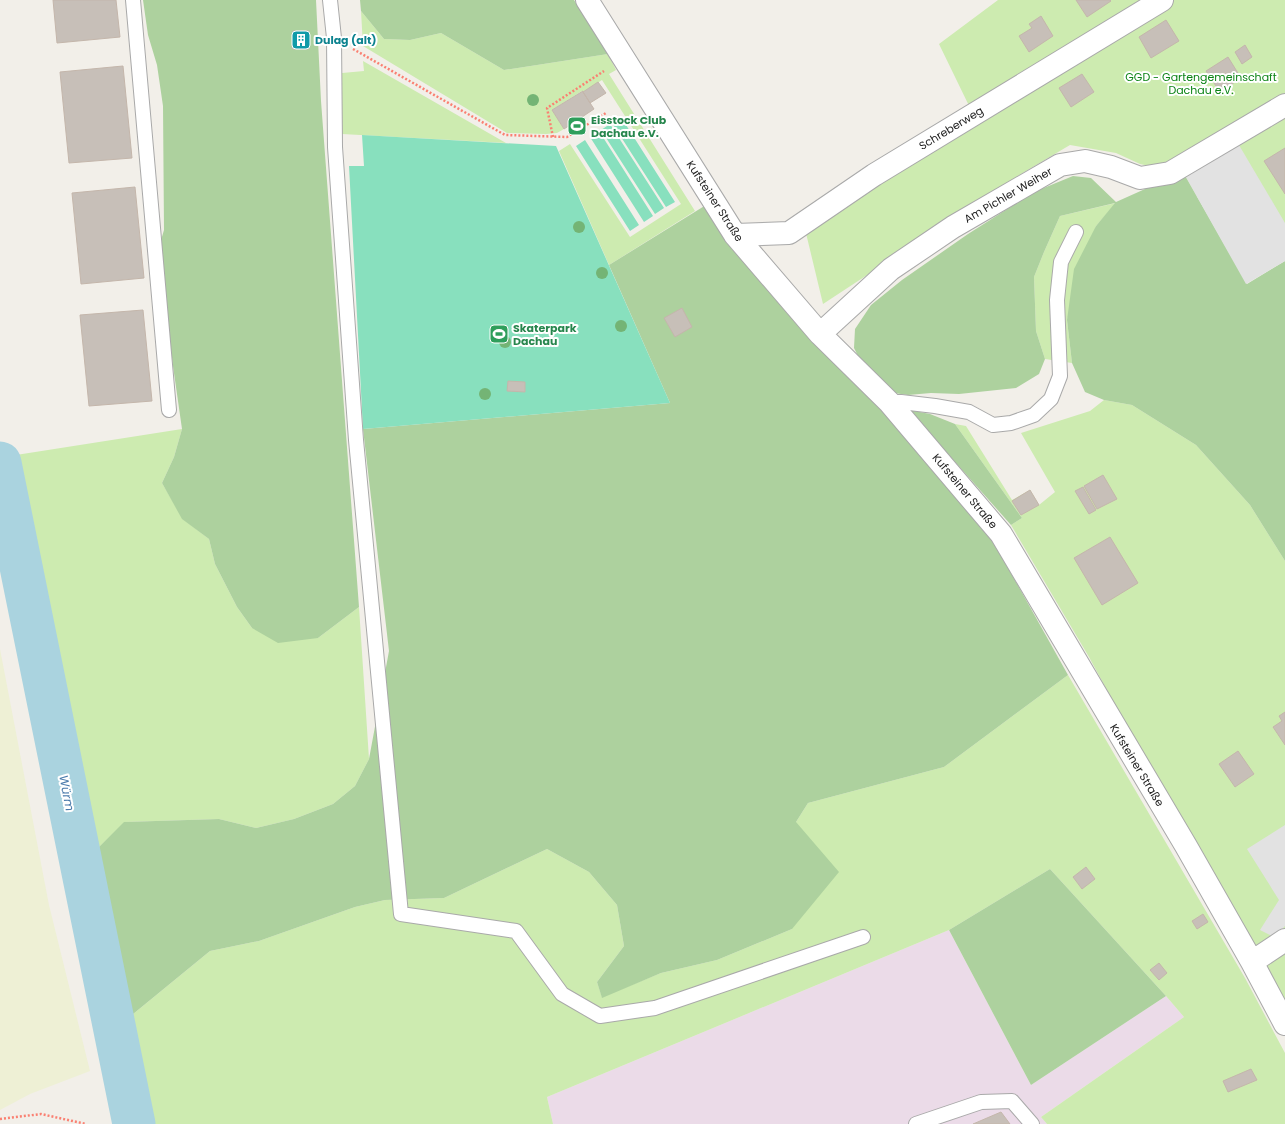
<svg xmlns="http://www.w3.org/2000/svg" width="1285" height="1124" font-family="Poppins,sans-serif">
	<rect width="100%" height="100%" fill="#f2efe9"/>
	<path fill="#ebdbe8" d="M949,930L1031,1085L1166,996L1184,1017L1041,1117L1047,1124H553L547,1097Z"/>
	<path fill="#eef0d5" d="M0,649L49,905L90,1071L30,1094L0,1110Z"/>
	<path fill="#cdebb0" d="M998,0H1285V261L1158,168L1140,164L1116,153L1070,145L1021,174L823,304L805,229L973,114L939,44Z
		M361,11L384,39L410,40L441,33L504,70L608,54L616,70L609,74L695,211L609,265L559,151L570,144L630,237L681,204L602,80L583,92L582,91L552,110L564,129L557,133L546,134L507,133L363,46Z
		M363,61L506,143L342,134V73L364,71Z
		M1116,203L1096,226L1067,320L1072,363L1045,359L1036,331L1034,277L1044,252L1060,216Z
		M1104,400L1132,405L1196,445L1250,505L1285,561V1010L1160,788L1089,657L1011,525L1022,518L955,424L966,426L1012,500L1030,490L1039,505L1055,492L1021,433L1090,411Z
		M182,429L174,457L162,483L183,519L209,539L215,564L237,607L252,628L318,638L359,607L369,759L355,786L333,804L294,819L256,828L219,819L125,822L96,850L16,455Z
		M1068,675L1245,978L1285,1053V1124H1047L1041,1117L1184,1017L1166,996L1050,869L949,930L547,1097L553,1124H149L127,1019L210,951L259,941L355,907L385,900L444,898L547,849L589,872L617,905L624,946L597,982L602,997L661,973L717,960L792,929L796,822L808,803L944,767Z"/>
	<path fill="#add19e" d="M143,0H316L321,101L359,607L318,638L278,643L252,628L237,607L215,564L209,539L182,519L162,483L174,457L182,429L173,366L159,247L164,230L163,106L157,65L148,35Z
		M360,0H574L608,54L504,70L441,33L410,40L384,39L361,11Z
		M1183,172L1247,284L1285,261V561L1250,505L1196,445L1132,405L1104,400L1085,392L1072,363L1067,320L1074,269L1096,226L1115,203L1060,216L1044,252L1034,277L1036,331L1045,359L1039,374L1016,388L959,394L931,393L908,395L894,393L863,366L854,348L855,329L871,305L902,280L968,234L1034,192L1073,176L1091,178L1116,202Z
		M706,205L727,239L811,341L887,414L993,541L1068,675L944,767L808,803L796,822L839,872L792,929L717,960L661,973L602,998L597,982L624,946L617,905L589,872L547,849L444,898L385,900L355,907L259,941L210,951L127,1019L96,850L124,822L219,819L256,828L294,819L333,804L355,786L369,759L389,651L363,429L670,403L609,265Z
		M909,410L930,414L955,424L1022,518L1011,525Z
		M1050,869L1166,996L1031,1085L949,930Z"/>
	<path fill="#88e0be" d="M621,117L675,202L666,207L612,123Z
		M610,124L664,208L655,214L601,130Z
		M599,131L653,216L644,222L590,137Z
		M362,135L556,146L670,403L363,429L349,166H364Z
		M585,140L639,225L630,231L576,146Z"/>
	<path fill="#e2e2e2" d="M1236,140L1285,223V261L1246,284L1183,172Z
		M1285,825V926L1274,937L1260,930L1279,900L1247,849Z"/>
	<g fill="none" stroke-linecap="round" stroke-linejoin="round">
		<path stroke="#aad3df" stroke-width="43" d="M0,463L134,1124"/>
	</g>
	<path fill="#c7bfb8" stroke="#c4b6ab" d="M53,0H116L120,37L57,43Z
		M1076,0H1110L1111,1L1087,17Z
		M1041,16L1053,36L1029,52L1019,36L1032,28L1029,24Z
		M1166,20L1179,41L1151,58L1139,37Z
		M293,31H309V49H292Z
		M1245,45L1252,57L1242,64L1235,52Z
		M1228,57L1241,78L1220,92L1206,71Z
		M123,66L132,158L69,163L60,72Z
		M1082,74L1094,92L1071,107L1059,88Z
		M598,82L606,93L590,103L583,92Z
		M583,92L594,109L564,129L552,110L583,91Z
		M1285,148V194L1264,161Z
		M135,187L144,278L81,284L72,193Z
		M682,308L692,327L675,337L664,318Z
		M143,310L152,401L89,406L80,315Z
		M508,381L525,382V392L507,391Z
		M1103,475L1117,499L1097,509L1084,486Z
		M1083,487L1096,510L1089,514L1075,491Z
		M1030,490L1039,505L1021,515L1012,501Z
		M1110,537L1138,583L1102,605L1074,558Z
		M1285,712V745L1273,727L1282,721L1279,716Z
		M1238,751L1254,774L1235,787L1219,764Z
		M1086,867L1095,879L1082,889L1073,877Z
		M1203,914L1208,922L1197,929L1192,921Z
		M1159,963L1167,973L1159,980L1150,970Z
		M1251,1069L1257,1080L1228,1092L1223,1081Z
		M1001,1112L1010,1124H973Z"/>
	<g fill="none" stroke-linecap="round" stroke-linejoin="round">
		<g stroke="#a9a9a9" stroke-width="16">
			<path id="service" d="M133,0L169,410
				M330,0L334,38L335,147L356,440L401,914L516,931L562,994L600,1016L655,1008L863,937
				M889,402H901L935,406L969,412L993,425L1011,423L1034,415L1051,399L1060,376L1057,300L1061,262L1076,232
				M916,1124L981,1102L1012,1101L1032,1124"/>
		</g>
		<g stroke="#a9a9a9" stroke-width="24">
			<path id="minor" d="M587,0L735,235L820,334L889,402L1001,534L1186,846L1252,962L1285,1024
				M735,235L789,233L874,175L1162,0
				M820,334L891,269L953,227L1060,165L1085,161L1111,167L1140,178L1170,173L1285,105
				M1252,962L1285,940"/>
		</g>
		<path stroke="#fa8072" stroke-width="2.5" stroke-dasharray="2 2" stroke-linecap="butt" d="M353,49L505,135L567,137L606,113
			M553,137L547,108L604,71
			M0,1119L41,1114L86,1124"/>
		<use href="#service" stroke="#fff" stroke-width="14"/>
		<use href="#minor" stroke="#fff" stroke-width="22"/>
	</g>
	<g fill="#74b475">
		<circle cx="533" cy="100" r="6"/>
		<circle cx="579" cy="227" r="6"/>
		<circle cx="602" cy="273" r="6"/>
		<circle cx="621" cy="326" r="6"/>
		<circle cx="505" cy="342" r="6"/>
		<circle cx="485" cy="394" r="6"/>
	</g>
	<defs>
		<g id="building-square" transform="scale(1)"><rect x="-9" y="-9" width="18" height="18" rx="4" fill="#0f9aa8" stroke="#fff"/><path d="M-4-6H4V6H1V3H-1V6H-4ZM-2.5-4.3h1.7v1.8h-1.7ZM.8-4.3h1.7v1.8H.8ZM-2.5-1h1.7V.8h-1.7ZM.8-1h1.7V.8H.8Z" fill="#fff"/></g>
		<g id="stadium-square" transform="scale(1)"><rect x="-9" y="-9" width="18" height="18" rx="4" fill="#2e9e5b" stroke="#fff"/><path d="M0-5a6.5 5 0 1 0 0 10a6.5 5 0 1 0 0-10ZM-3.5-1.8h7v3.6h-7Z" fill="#fff"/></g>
	</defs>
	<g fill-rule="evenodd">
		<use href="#building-square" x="301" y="40"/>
		<use href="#stadium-square" x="577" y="126"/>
		<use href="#stadium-square" x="499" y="334"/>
	</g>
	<g text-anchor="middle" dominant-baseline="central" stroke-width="4" stroke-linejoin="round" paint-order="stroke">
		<g font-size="11" font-weight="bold" fill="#0d838f" stroke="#fff" text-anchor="start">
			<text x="315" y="40">Dulag (alt)</text>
		</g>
		<g font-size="11" fill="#0c8416" stroke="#fff">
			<text x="1201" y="77">GGD - Gartengemeinschaft<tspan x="1201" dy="13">Dachau e.V.</tspan></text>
		</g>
		<g font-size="11" font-weight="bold" fill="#27864d" stroke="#fff" text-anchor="start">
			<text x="591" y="120">Eisstock Club<tspan x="591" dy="13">Dachau e.V.</tspan></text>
			<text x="513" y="328">Skaterpark<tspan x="513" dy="13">Dachau</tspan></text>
		</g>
		<g font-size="11" fill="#222" stroke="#fff">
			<text transform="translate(951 128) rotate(-31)">Schreberweg</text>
			<text transform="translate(1008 195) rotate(-30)">Am Pichler Weiher</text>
			<text transform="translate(715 201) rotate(57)">Kufsteiner Straße</text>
			<text transform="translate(965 491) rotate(50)">Kufsteiner Straße</text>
			<text transform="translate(1137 765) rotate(59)">Kufsteiner Straße</text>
		</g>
		<g font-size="12" font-style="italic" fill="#4a7aab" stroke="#fff">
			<text transform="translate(67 793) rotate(79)">Würm</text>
		</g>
	</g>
</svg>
